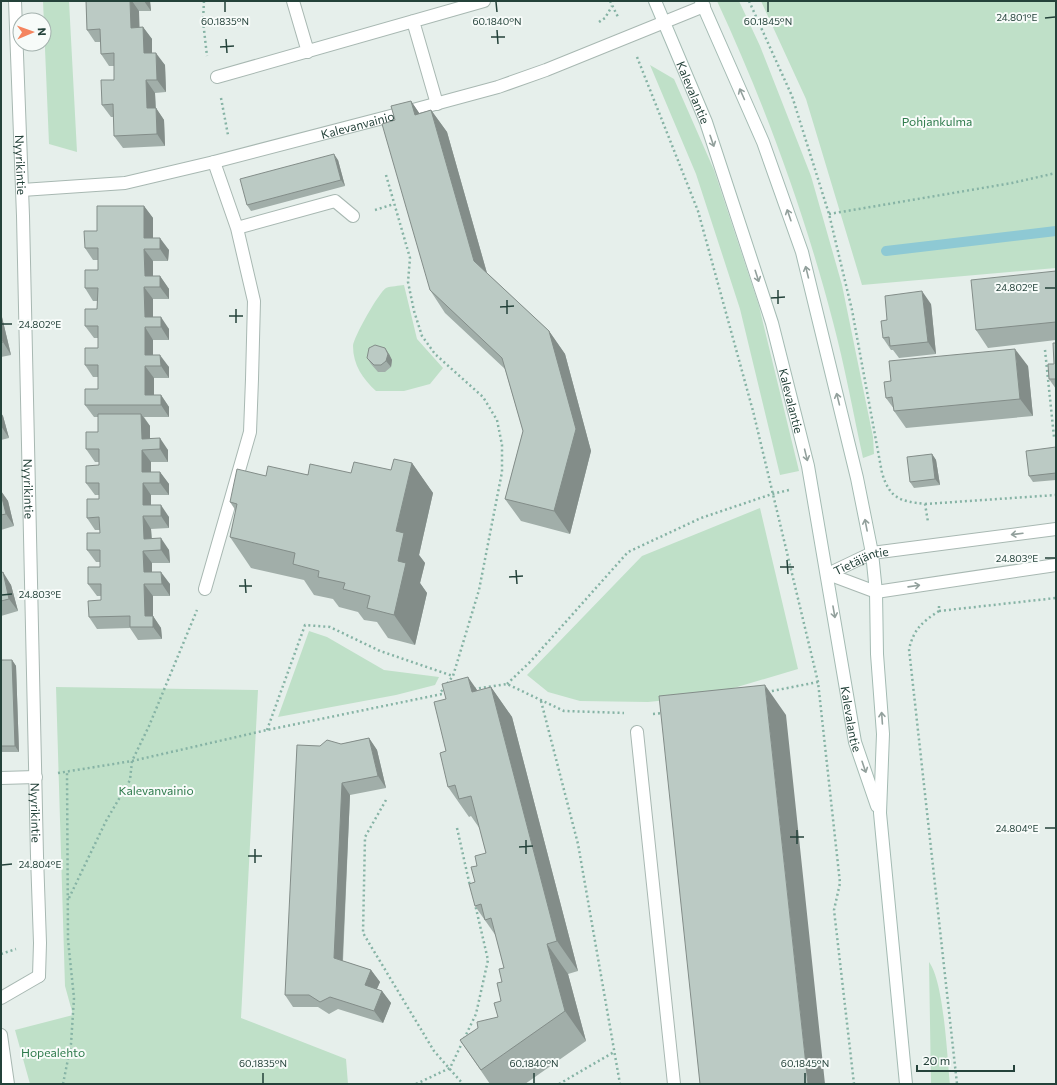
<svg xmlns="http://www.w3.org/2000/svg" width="1057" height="1085" font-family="Commissioner,sans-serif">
	<rect width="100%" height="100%" fill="#e6efeb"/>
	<path fill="#bfe0c8" d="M43,1H69L77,152L49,144Z
		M717,1H739L760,46L811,176L842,285L873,437L874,454L863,458C853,412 845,367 833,322C805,214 764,102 717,1Z
		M761,1H1056V268L862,285L806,99Z
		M650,65L674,79L714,170L759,306L799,471L780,475L740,309L696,174Z
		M404,285L417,339L443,368L430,384L404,391H376C363,379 353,365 353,346C353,338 379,292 386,288C391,286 399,286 404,285Z
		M760,508L798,669L707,696L648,702L580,701L548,692L527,675L642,556Z
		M309,631L327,637L384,670L439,677L435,685L396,695L278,717Z
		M56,687L258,690L241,1018L346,1059L348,1084H30L15,1030L73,1015L65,986Z
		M929,962C944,982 947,1056 950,1084H931Z"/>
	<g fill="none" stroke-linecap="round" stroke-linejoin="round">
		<path stroke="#8ec9d4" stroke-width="10" d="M886,251L1056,231"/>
		<g stroke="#a8b8b2" stroke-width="14">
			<path id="service" d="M293,1L308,52
				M413,21L437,104
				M217,77L484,1
				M237,228L335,201L353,216
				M205,589L250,432L252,379L254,301L237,228L214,162
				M637,732L674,1084
				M1,778L36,777
				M1,998L39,976
				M1,1035L8,1084"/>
		</g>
		<g stroke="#a8b8b2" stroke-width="14">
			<g id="minor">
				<path id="s1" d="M15,1L23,216L37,856L40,943L39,976"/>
				<path id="s2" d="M22,190L125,183L214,162L387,117L498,87L546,70L704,6"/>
			</g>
		</g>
		<g stroke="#a8b8b2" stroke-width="14">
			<g id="tertiary">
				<path id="s3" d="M828,574L872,553L1056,529"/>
				<path d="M828,574L876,592L1056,565"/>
			</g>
		</g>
		<g stroke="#a4bbb3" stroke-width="14">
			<g id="secondary">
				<path id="s4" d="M655,1L706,122L772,323L808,466L855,742L877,806"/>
				<path d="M701,1L763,142L802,252L857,478L872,553L876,592L877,654L883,734L880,813L906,1084"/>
			</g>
		</g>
		<path stroke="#86b3a5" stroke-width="2.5" stroke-dasharray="2 3" stroke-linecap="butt" d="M204,1L203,21L207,56
			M610,1L618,17
			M749,1L792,96L829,214L852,310L882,473C890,499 900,501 925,504L928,522
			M599,22L605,18L612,6
			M637,57L698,211L753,411L818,682L840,883L834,910L854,1084
			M221,98L228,135
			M386,175L410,258L408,282L414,311L422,336L435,354L483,397L497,420L502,445V472L479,590L453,676L440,693
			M375,210L394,204
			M829,214L1012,183L1056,173
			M1045,350L1054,437
			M925,504L1056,495
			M939,606V611C922,622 914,629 909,649L957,1084
			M939,611L1056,598
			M507,684L530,662L628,552L701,518L772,494L789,490
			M474,689L507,684L564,711L624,713
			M767,692L818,682
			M541,701L578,844L620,1084
			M653,714L664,713
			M267,730L305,625L330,627L380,651L453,676
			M58,773L132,761L267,730L447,693
			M386,800L365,837L363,933L434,1051L463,1084
			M457,828L470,886
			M69,898L106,821L130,780L132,761L149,726L197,610
			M1,954L16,949
			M63,1084L71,1044L74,998L68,940L67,771
			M416,1084L450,1068L476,1014L488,960L475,904
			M559,1084L614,1052"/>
		<use href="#service" stroke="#fff" stroke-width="12"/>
		<use href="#minor" stroke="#fff" stroke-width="12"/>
		<use href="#tertiary" stroke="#fff" stroke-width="12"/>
		<use href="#secondary" stroke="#fff" stroke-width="12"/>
	</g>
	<path fill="#a1aea9" d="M86,1H150L151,11H139V27H143L152,39V53L165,65L166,92L155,93L156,108L164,120L165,146L123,148L114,136V117H111L102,105L114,80V66H109L101,54L100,42H95L87,30Z
		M411,101L419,113L431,110L447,132L487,273L549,331L565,354L591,451L570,534L521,521L505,499L523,431L505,369L445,313L430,290L395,120Z
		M338,160L345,186L251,211L247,205Z
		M144,206L153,218V238L169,250L168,261H153V276H160L169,289V299H153V317L169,329V340H153V355L169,367V378H154V395H161L169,407V417H144L150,426V438L168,450V462H151V472H160L169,484V495H151V505L169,517V528L151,529L152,538L169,550L170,563H152V572L170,584V596H153V616L161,628L162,639L138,640L130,628L97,629L89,617L101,600V596H97L88,584L100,567V562H96L87,550L100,533V530H95L87,518L99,499V495H95L86,483L99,465V462H95L86,449L98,432V417H94L85,405L98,389V377H93L85,365L98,348V338H94L85,326L97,309L98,301H93L85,288L98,270V260H93L85,248L97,231Z
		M1056,271V340L988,348L976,330Z
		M931,304L936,354L899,358L893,350H891L883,338L887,320Z
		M1,313L11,355L1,357Z
		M1056,343V389L1049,379L1054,364Z
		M389,354L392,360L391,367L385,372H378L371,364L367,358Z
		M1028,366L1033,416L906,428L894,411V409L886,398Z
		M1,413L3,416L9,438L1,440Z
		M1056,447V480L1033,482L1029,476Z
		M932,454L936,460L940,485L914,488L910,482Z
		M412,463L433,493L419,555L425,563L420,583L427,593L415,645L388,638L377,622L364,620L358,612L339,607L333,599L314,595L304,580L251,568L230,537L236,511L230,502L266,476L351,473L391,470Z
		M1,491L8,501L14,526L1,530Z
		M1,573L11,585L18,611L1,616Z
		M1,660H12L16,666L19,752H1Z
		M491,687L512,717L578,971L568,974L586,1041L525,1084H490L460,1040L498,1017L501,1001L502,982L504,968L496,936L475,906V882L477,866L486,853L480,829L471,816L469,817L448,787L477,691Z
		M369,738L377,750L386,788L350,795L343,961L371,970L380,982L377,989L382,991L391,1003L383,1023L338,1009L329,1014L318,1007H293L285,995L320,746L341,744Z"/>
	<path fill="#838d89" d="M130,1H132L139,11L140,40L131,28Z
		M144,1H150L151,11Z
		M143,27L152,39V65L144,53Z
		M156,53L165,65L166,92L157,80Z
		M146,80L155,93L156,121L147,108Z
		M411,101L426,123L415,115Z
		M156,108L164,120L165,146L157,134Z
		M431,110L447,132L490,284L474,261Z
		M334,154L338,160L345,186L341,180Z
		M144,206L153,218V249L144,238Z
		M160,238L169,250L168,261L160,249Z
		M144,249L153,261V287L145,276Z
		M160,276L169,289V299L160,287Z
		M144,287L153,299V327L145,317Z
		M922,291L931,304L936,354L928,342Z
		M1,313L11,355L3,342L1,336Z
		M161,317L169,329V340L161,327Z
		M145,327L153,340V366L145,355Z
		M549,331L565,354L591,451L570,534L554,511Z
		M385,348L389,354L392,360L391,367L386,361Z
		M1015,349L1028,366L1033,416L1020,399Z
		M160,355L169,367V378L161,366Z
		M145,366L154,378V405L145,395Z
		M161,395L169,407V417L161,405Z
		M1,413L3,416L9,438L1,426Z
		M141,414L150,426V450L142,439Z
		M160,438L168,450V462L160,449Z
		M142,450L151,462V483L142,472Z
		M932,454L936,460L940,485L935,479Z
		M412,463L433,493L419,555L425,563L420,583L427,593L415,645L394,615L396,531Z
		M160,472L169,484V495L160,483Z
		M143,483L151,495V516L143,505Z
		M1,491L8,501L14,526L6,514L1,494Z
		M161,505L169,517V528L161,516Z
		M143,516L151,529L152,551L144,539Z
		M161,538L169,550L170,563L161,550Z
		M143,551L152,563V584L144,572Z
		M3,572L11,585L18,611L9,599Z
		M161,572L170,584V596L162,584Z
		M144,584L153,596V616L161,628L162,639L153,627V626V628L145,616Z
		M12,660L16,666L19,752L15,746Z
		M468,677L489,707L472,692Z
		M765,685L786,715L825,1084H808Z
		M491,687L512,717L578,971L557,941Z
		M369,738L377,750L386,788L378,776Z
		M342,783L350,795L342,970L334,958Z
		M547,944L568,974L586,1041L565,1011Z
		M371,970L380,982L373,997L365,985Z
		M382,991L391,1003L383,1023L374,1011Z"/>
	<path fill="#bbcac4" stroke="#838d89" d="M86,1H130L131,28L143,27L144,53H156L157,80H146L147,108H156L157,134L114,136L113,104L102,105L101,80H114V53L101,54L100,29L87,30Z
		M411,101L415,115L431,110L474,261L549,331L576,429L554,511L505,499L523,431L502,358L430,290L382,124L395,120L391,106Z
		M334,154L341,180L247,205L240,179Z
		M97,206H144V238H160V249H144L145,276H160V287H144L145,317H161V327H145V355H160L161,366H145V395H161V405H85V389H98V365H85V348H98V326H85V309H97L98,288H85V270H98V248H85L84,231H97Z
		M1056,271V322L976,330L971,280Z
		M922,291L928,342L890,346L889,337L883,338L881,321L887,320L885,296Z
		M1,336L3,342L1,343Z
		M1053,343H1056V383V379H1049L1048,364H1054Z
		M375,345L385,348L388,354L386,361L381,365H374L367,358L369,348Z
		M1015,349L1020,399L894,411L892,397L886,398L884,382L891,381L889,361Z
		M98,414H141L142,439L160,438V449L142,450V472H160V483H143V505H161V516H143L144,539L161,538V550L143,551L144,572H161L162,584H144L145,616H153V627H130V616L89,617L88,601L101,600V584H88V567H100V550H87V533H100L99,517L87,518V499H99V483H86V466L99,465V449H86V432H98Z
		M1056,447V473L1029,476L1026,451Z
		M932,454L935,479L910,482L907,457Z
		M394,459L412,463L396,531L404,533L398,561L406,563L394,615L367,608L370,596L343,589L345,583L318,577L319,571L293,564L295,553L230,537L237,504L230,502L237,469L266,476L268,466L308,475L310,464L351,473L354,462L391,470Z
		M1,494L6,514L1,515Z
		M3,572L9,599L1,601V573Z
		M1,660H12L15,746H1Z
		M468,677L472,692L491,687L557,941L547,944L565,1011L481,1070L460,1040L478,1028L477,1022L498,1017L494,1003L501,1001L497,983L502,982L499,969L504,968L491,918L485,920L481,904L475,906L469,884L475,882L471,867L477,866L475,856L486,853L471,796L459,799L455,785L448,787L440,753L446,751L434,702L446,699L442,684Z
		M765,685L808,1084H700L659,696Z
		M369,738L378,776L342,783L334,958L371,970L365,985L382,991L374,1011L330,997L320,1002L309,995H285L297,745L320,746L327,740L341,744Z"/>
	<defs><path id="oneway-shaft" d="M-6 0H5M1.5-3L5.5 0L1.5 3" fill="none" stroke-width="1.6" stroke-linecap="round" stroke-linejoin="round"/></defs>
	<g stroke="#92a09c">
		<use href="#oneway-shaft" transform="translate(742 94) rotate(-114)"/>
		<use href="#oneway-shaft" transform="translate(712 141) rotate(71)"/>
		<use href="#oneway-shaft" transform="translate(789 215) rotate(-109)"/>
		<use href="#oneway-shaft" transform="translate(807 272) rotate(-104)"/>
		<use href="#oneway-shaft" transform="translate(757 276) rotate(72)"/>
		<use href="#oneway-shaft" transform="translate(838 399) rotate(-104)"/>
		<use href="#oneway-shaft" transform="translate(806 455) rotate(76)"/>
		<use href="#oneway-shaft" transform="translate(866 525) rotate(-101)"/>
		<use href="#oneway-shaft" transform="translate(1017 534) rotate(173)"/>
		<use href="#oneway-shaft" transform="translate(914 586) rotate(-8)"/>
		<use href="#oneway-shaft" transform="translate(834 612) rotate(80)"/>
		<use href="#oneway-shaft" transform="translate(882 718) rotate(-94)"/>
		<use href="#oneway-shaft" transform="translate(864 767) rotate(71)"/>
	</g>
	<path fill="none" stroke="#24423a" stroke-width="1.5" d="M225,2V12M496,2L497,12M768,2V12M1045,18L1055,17M497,30L498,44M491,37H505M226,39L227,53M220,47L234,46M1045,288H1055M778,290V304M771,298L785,297M507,300V314M500,307L514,306M236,309V323M229,316H243M2,324H12M1045,558H1055M787,560L788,574M780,567H794M516,570L517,584M509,577L523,576M245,579L246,593M239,586H252M2,595L12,594M1045,828H1055M797,830V844M790,837H804M526,840V854M519,847L533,846M255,849V863M248,856H262M2,865L12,864M263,1073V1083M534,1073V1083M805,1073V1083"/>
	<g text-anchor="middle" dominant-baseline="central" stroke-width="4" stroke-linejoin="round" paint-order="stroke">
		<g font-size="12" fill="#24423a" stroke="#f7fbf9">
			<text stroke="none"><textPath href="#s4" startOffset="99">Kalevalantie</textPath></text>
			<text stroke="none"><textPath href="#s2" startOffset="343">Kalevanvainio</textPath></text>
			<text stroke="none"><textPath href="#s1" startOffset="164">Nyyrikintie</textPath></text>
			<text stroke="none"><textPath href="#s4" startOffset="423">Kalevalantie</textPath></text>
			<text stroke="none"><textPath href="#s1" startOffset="488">Nyyrikintie</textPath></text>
			<text stroke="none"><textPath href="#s3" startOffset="36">Tietäjäntie</textPath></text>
			<text stroke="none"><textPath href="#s4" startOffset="747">Kalevalantie</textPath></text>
			<text stroke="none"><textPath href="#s1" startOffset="812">Nyyrikintie</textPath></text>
		</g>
		<g font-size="12" fill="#2d7a4b" stroke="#f7fbf9">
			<text x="937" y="121">Pohjankulma</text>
			<text x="156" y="790">Kalevanvainio</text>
			<text x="53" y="1052">Hopealehto</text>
		</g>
	</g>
	<g font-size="10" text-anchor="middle" fill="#24423a" stroke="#f7fbf9" stroke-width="4" stroke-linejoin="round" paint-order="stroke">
		<text x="1017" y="21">24.801°E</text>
		<text x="225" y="25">60.1835°N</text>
		<text x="497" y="25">60.1840°N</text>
		<text x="768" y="25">60.1845°N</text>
		<text x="1017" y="291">24.802°E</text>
		<text x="40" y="328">24.802°E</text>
		<text x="1017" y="562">24.803°E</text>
		<text x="40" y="598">24.803°E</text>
		<text x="1017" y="832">24.804°E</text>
		<text x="40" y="868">24.804°E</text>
		<text x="263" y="1067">60.1835°N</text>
		<text x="534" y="1067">60.1840°N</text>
		<text x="805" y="1067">60.1845°N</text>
	</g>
	<rect width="1057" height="1085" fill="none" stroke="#24423a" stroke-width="4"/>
	<g transform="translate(32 32) rotate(88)"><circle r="19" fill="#f7fbf9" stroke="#a3b1ad"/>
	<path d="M0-3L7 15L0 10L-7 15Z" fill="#f4845f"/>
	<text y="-6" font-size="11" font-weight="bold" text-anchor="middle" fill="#24423a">N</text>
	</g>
	<path d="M917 1065v6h97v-6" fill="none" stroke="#24423a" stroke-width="2"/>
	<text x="923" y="1065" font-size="12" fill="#24423a" stroke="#f7fbf9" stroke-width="3" paint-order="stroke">20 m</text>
</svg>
